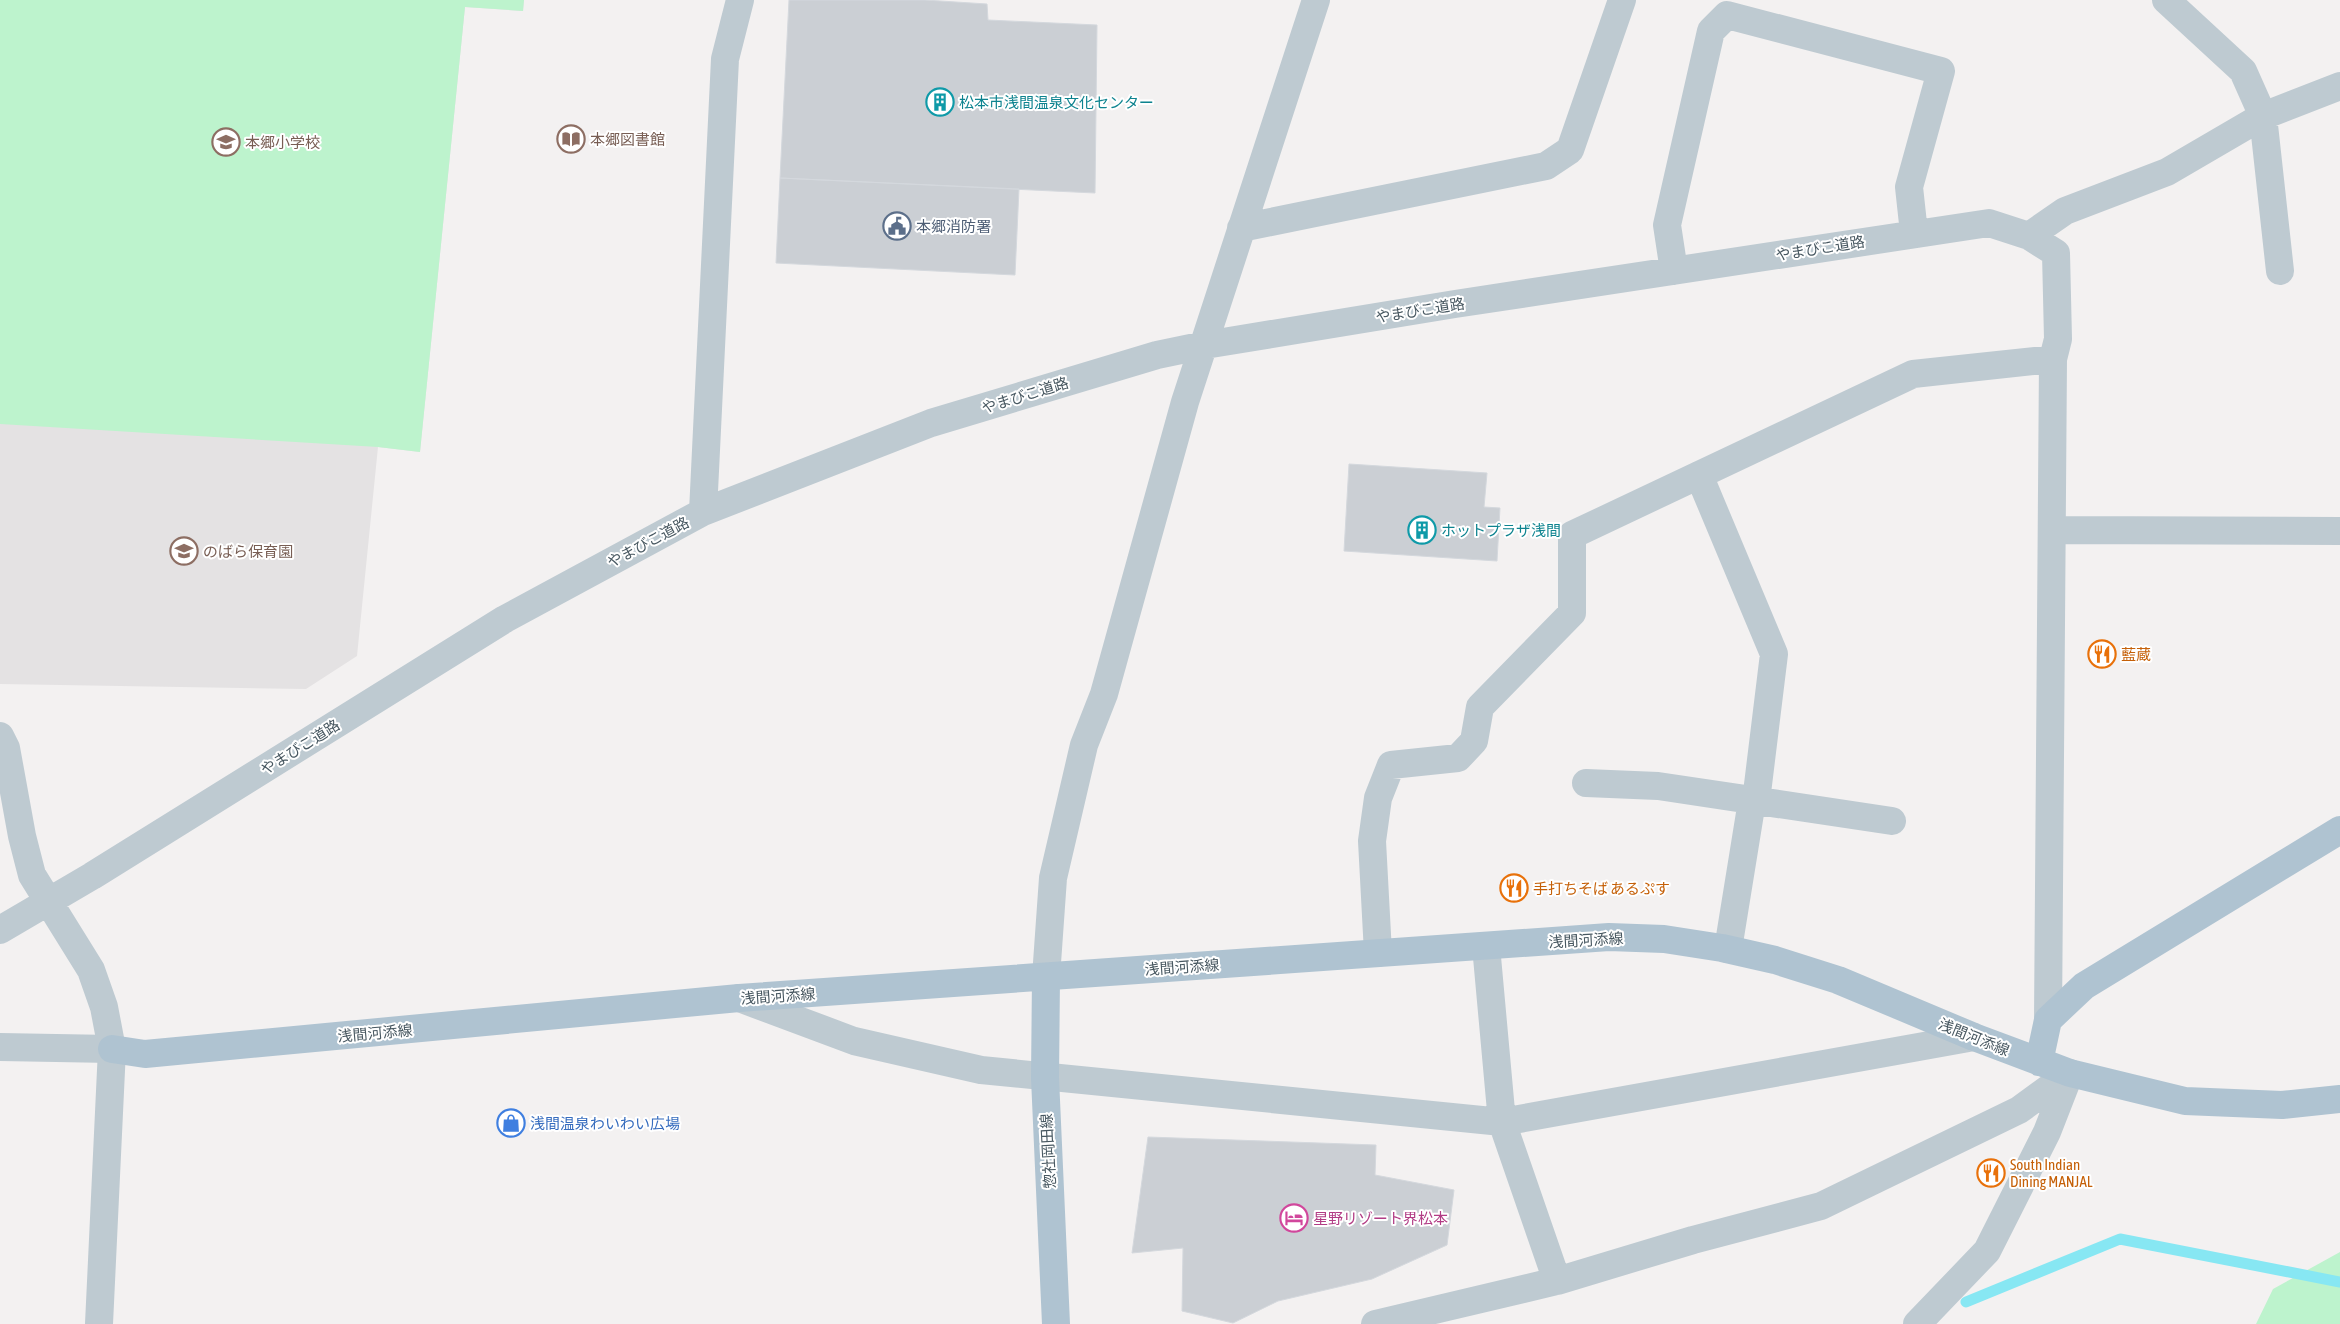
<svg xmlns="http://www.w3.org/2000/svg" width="2340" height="1324" font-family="'Asap Condensed','Noto Sans JP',sans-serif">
	<rect width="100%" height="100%" fill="#f3f1f1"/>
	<path fill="#e4e2e3" d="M0,0H524L523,11L465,7L420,452L378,447L357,656L306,689L0,684Z"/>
	<path fill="#bdf3cd" d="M0,0H524L523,11L465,7L420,452L378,447L0,424Z
		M2340,1252V1324H2256L2273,1289Z"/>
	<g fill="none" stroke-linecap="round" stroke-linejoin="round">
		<path stroke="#87e7f3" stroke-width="11" d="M1966,1302L2120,1239L2340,1282"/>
	</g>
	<path fill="#cbcfd4" stroke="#d4d8dd" d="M789,0H925L987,4L988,20L1097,25L1095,193L780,178Z
		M780,178L1019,189L1015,275L776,263Z
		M1349,464L1487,473L1484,507L1500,508L1497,561L1344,551Z
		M1148,1137L1376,1145L1375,1175L1454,1190L1447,1245L1372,1279L1278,1301L1233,1323L1182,1311L1183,1248L1132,1253Z"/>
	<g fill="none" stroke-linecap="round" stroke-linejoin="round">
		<path stroke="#becad1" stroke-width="28" d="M2166,0L2243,71L2263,116L2280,271
			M1241,228L1546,166L1570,150L1622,0
			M2029,236L2065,211L2167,172L2263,116L2340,86
			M1674,271L1667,225L1711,31L1727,15L1941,71L1909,187L1914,233
			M1699,475L1774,654L1756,801
			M703,512L725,59L740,0
			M2052,530L2340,531
			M0,736L6,748L22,836L32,875L91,970L104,1007L112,1049L99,1324
			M1586,783L1658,786L1892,821
			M0,930L92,876L505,619L703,512L931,423L1157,355L1205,345L1455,304L1989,223L2029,236L2056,253L2058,339L2053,359L2048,1020
			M1486,946L1502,1122L1557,1281
			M1728,949L1752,801
			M1378,953L1372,841L1378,798L1391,765L1458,758L1474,741L1480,707L1572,613V535L1913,374L2053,359
			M1046,977L1053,878L1084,745L1104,694L1185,402L1316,0
			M739,998L854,1041L981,1070L1502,1122L1974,1037
			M0,1047L112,1049
			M1375,1324L1557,1281L1693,1240L1821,1206L2019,1110L2070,1073
			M1917,1324L1987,1251L2047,1132L2070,1073"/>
		<path stroke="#afc3d1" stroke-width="28" d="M1046,977L1045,1078L1056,1324
			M112,1049L145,1054L739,998L1609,937L1664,939L1722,948L1775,960L1838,980L1974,1037L2070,1073L2185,1101L2282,1105L2340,1099
			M2039,1062L2048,1020L2084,986L2340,830"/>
	</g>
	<defs>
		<g id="building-ring" transform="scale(1.4375)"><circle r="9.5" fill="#fff" stroke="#0f9aa8" stroke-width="1.5"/><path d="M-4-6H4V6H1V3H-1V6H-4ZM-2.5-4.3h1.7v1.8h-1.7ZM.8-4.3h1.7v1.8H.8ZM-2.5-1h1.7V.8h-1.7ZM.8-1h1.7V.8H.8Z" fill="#0f9aa8"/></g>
		<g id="library-ring" transform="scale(1.4375)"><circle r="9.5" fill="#fff" stroke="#8d6e63" stroke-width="1.5"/><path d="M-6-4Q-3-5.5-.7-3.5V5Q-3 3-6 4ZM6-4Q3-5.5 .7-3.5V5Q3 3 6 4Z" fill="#8d6e63"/></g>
		<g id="school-ring" transform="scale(1.4375)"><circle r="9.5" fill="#fff" stroke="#8d6e63" stroke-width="1.5"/><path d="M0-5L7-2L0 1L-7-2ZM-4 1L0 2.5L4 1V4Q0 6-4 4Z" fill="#8d6e63"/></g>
		<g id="civic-ring" transform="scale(1.4375)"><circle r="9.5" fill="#fff" stroke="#5c6f8a" stroke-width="1.5"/><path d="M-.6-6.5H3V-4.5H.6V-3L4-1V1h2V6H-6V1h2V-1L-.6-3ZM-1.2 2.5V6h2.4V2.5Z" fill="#5c6f8a"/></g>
		<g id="restaurant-ring" transform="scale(1.4375)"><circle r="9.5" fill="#fff" stroke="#e8710a" stroke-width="1.5"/><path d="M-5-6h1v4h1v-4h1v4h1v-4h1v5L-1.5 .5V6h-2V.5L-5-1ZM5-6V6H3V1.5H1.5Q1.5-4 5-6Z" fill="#e8710a"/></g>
		<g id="shop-ring" transform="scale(1.4375)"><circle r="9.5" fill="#fff" stroke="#3f7fe0" stroke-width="1.5"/><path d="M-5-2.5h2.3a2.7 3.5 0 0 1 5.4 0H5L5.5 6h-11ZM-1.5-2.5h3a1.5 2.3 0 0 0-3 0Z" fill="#3f7fe0"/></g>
		<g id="hotel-ring" transform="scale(1.4375)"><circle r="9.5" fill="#fff" stroke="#d1479c" stroke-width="1.5"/><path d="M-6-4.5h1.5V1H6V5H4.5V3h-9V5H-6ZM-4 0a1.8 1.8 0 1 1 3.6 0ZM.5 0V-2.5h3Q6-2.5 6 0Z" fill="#d1479c"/></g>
	</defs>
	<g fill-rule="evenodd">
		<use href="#building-ring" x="940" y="102"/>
		<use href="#library-ring" x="571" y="139"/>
		<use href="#school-ring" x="226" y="142"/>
		<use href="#civic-ring" x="897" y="226"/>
		<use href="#building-ring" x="1422" y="530"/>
		<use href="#school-ring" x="184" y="551"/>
		<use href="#restaurant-ring" x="2102" y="654"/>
		<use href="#restaurant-ring" x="1514" y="888"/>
		<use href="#shop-ring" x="511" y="1123"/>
		<use href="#restaurant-ring" x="1991" y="1173"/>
		<use href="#hotel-ring" x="1294" y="1218"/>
	</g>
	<g text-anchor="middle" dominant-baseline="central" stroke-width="4" stroke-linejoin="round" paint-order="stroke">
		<g font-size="15" fill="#0d838f" stroke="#fff" text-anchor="start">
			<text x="959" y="102">松本市浅間温泉文化センター</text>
			<text x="1441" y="530">ホットプラザ浅間</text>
		</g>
		<g font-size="15" fill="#785e54" stroke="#fff" text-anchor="start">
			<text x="590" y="139">本郷図書館</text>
			<text x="245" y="142">本郷小学校</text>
			<text x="203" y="551">のばら保育園</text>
		</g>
		<g font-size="15" fill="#4e5e75" stroke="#fff" text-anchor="start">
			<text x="916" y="226">本郷消防署</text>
		</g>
		<g font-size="15" fill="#475760" stroke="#fff">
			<text transform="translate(1820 248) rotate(-9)">やまびこ道路</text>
			<text transform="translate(1420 310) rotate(-9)">やまびこ道路</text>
			<text transform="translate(1025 395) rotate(-17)">やまびこ道路</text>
			<text transform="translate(648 542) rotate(-28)">やまびこ道路</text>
			<text transform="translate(300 747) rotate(-32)">やまびこ道路</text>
			<text transform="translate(1586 940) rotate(-3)">浅間河添線</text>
			<text transform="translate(1182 967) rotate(-4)">浅間河添線</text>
			<text transform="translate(778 996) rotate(-4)">浅間河添線</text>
			<text transform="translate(375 1033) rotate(-5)">浅間河添線</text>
			<text transform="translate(1974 1037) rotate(22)">浅間河添線</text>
			<text transform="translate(1048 1151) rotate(-93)">惣社岡田線</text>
		</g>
		<g font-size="15" fill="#c56008" stroke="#fff" text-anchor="start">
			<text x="2121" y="654">藍蔵</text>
			<text x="1533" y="888">手打ちそば あるぷす</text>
			<text x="2010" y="1164">South Indian<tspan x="2010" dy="17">Dining MANJAL</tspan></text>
		</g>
		<g font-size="15" fill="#366cbe" stroke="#fff" text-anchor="start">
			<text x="530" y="1123">浅間温泉わいわい広場</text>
		</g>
		<g font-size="15" fill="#b23c85" stroke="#fff" text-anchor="start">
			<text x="1313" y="1218">星野リゾート界松本</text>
		</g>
	</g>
</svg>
